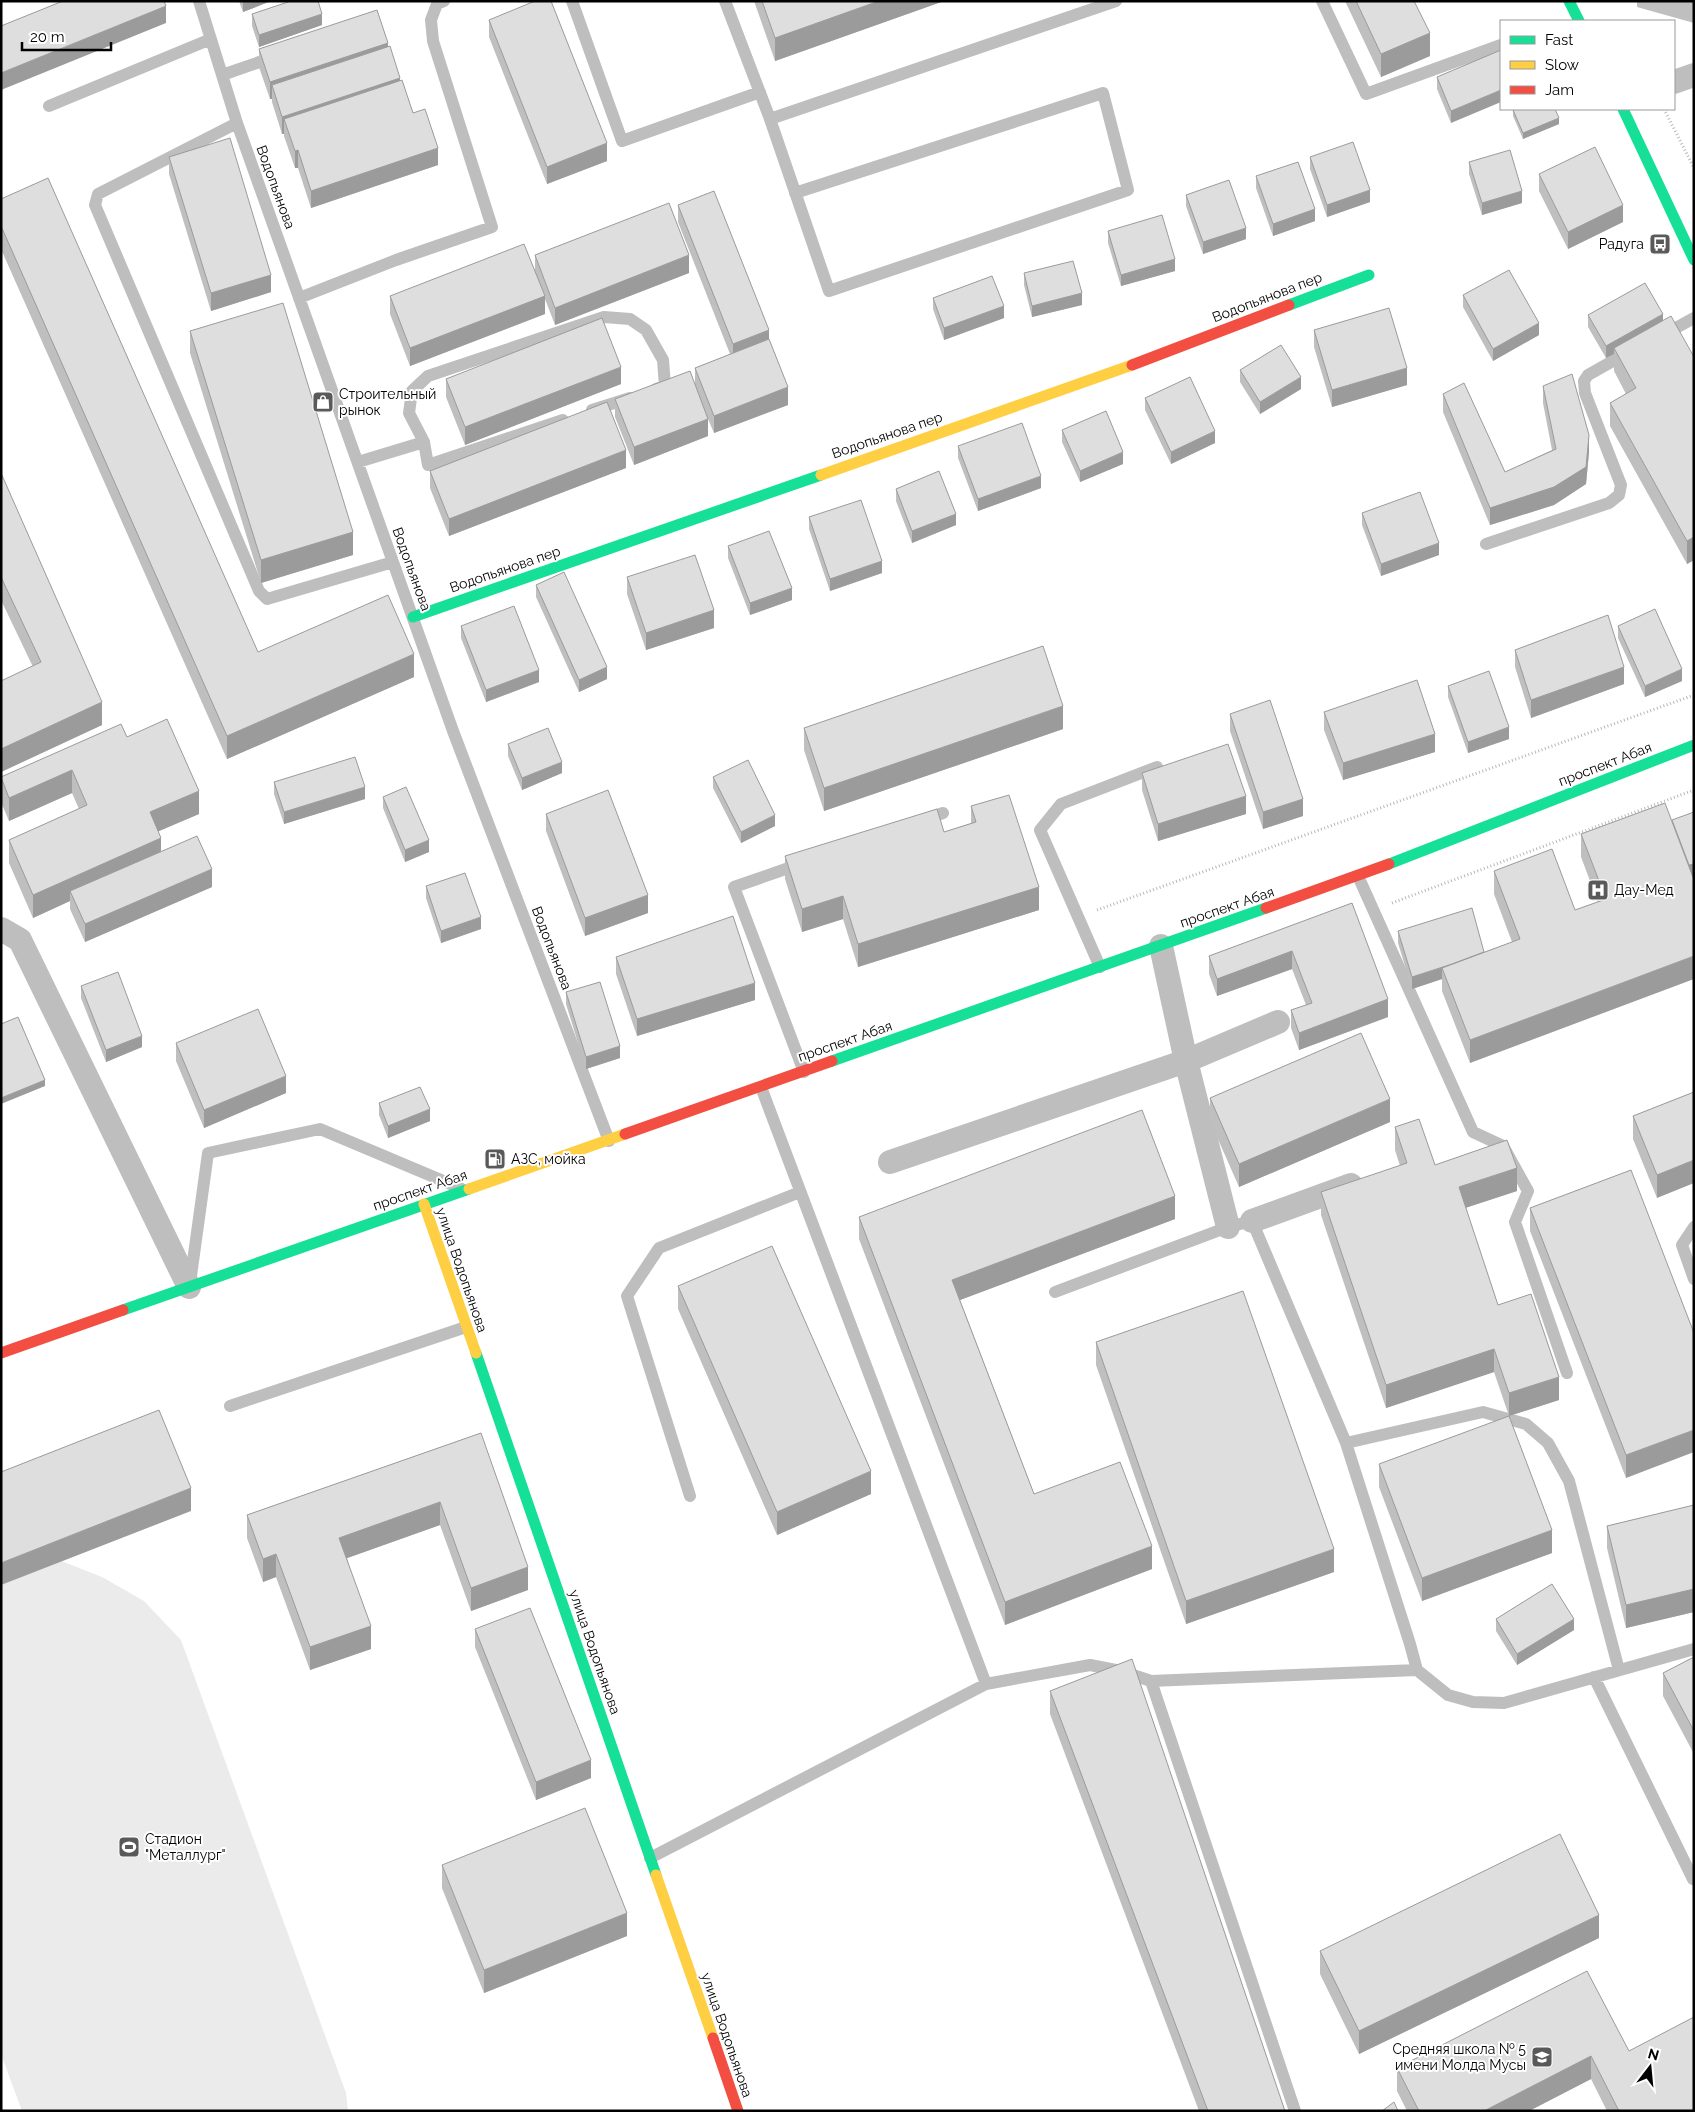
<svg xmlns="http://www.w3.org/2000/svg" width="1695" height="2112" font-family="Raleway,sans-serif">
	<rect width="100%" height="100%" fill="#fff"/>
	<path fill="#ebebeb" d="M46,1555L102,1577L144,1601L181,1640L346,2093L348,2111H22L1,2054V1563Z"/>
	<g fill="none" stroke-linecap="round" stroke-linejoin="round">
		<path stroke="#b9b9b9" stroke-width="3" stroke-dasharray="1 2.5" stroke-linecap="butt" d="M1664,109L1694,168
			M1392,903L1694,790
			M1097,910L1694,695"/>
		<path stroke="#bebebe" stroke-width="12" d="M199,1L237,123L453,731L609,1141
			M572,1L622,141L760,92
			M725,1L770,119L829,291L1128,190L1103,93L795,193
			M1322,1L1366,94L1501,45
			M222,75L274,57
			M49,106L211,39
			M770,119L1116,1
			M237,123L98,194L95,205L259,591L267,599L393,562
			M299,298L396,260L492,227L433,41L431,20L437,4L444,1
			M1663,335L1694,318
			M592,410L630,398
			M424,442L409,413L412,391L428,376L604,317L630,319L646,330L663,360L665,386L656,389
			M358,462L424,442L428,465L563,420
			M1486,544L1609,503L1619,495L1621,485L1585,393L1584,381L1588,375L1627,353
			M923,820L943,813
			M800,864L734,887L804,1072
			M1358,876L1473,1132L1503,1146L1528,1191L1515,1222L1567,1373
			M1100,967L1040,830L1061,804L1157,767
			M1694,1227L1682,1245L1694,1279
			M190,1283L208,1153L320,1129L460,1188
			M1055,1292L1228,1227L1252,1221L1346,1443L1410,1644L1417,1670L1448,1695L1473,1702L1504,1703L1694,1649
			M230,1406L466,1327
			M1346,1443L1483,1412L1526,1424L1548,1443L1569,1481L1619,1670
			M690,1496L627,1296L659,1248L800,1192
			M1594,1677L1693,1879
			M1151,1681L1417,1670
			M986,1684L1090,1665L1121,1671L1151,1681L1295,2111
			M650,1858L986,1684L761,1087"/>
		<path stroke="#bebebe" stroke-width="24" d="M1674,82L1694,75
			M1,929L20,940L189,1287
			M1161,946L1186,1061L1228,1227
			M890,1162L1186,1061L1278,1022
			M1252,1221L1351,1185"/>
		<path stroke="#16e098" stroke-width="11" d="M1569,1L1579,21
			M1623,109L1694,260
			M1289,305L1369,275
			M413,617L821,475
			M1389,864L1694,745
			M832,1061L1266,908
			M123,1310L469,1189
			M476,1353L656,1875"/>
		<path stroke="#ffcf43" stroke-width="11" d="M821,475L1132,365
			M469,1189L625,1134
			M424,1204L476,1353
			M656,1875L713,2038"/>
		<path stroke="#f24e42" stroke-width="11" d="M1132,365L1289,305
			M1266,908L1389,864
			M625,1134L832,1061
			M1,1353L123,1310
			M713,2038L738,2111"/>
	</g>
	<path fill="#bfbfbf" d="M239,1H271L243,12Z
		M754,1H944L775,61Z
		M1345,1H1414L1430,56L1381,77Z
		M1637,1H1694V23L1637,7Z
		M252,14L322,25L259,47L252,26Z
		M489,20L607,161L547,184L489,37Z
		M388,46L400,80L413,113L438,165L311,208L298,168H295L284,136V134H282L272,102V99H270L259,67V49Z
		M1501,50L1451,123L1437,89V77Z
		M1513,110L1559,124L1523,139L1513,116Z
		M169,157L271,292L211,311L169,174Z
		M1310,157L1370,202L1327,217L1310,169Z
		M1469,162L1522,203L1482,215L1469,174Z
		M1539,174L1623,222L1568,249L1539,191Z
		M1256,176L1315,221L1273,236L1256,188Z
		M1186,195L1246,239L1203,254L1186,206Z
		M1,199L258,652L414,677L227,759L1,249Z
		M678,205L769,339L788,405L714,433L708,419V436L634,465L615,417V399L695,385V368L730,354L678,222Z
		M1108,231L1175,271L1121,286L1108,243Z
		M535,255L689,273L555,325L545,299V314L410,366L390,314V296L535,270Z
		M1024,273L1082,305L1032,317L1024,285Z
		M1463,295L1539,335L1493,361L1463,307Z
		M933,298L1004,318L944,340L933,309Z
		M1588,315L1663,321L1694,357V560L1687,564L1610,426V403L1626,394L1614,371V354L1606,358L1588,327Z
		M1314,330L1407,385L1332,407L1314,347Z
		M190,331L353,555L261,583L190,353Z
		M1240,370L1301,389L1260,414L1240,382Z
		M446,379L621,384L465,445L446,397Z
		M1543,386L1589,452L1586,484L1554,505L1490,525L1443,412V394L1505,472L1552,450L1543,403Z
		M1145,398L1215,443L1171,464L1145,410Z
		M1062,430L1123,464L1080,482L1062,442Z
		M958,446L1041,488L978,511L958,458Z
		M626,468L449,536L430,488V471Z
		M1,473L102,725L1,772V681L33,667L1,600Z
		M896,489L956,525L912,543L896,501Z
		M1362,513L1439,555L1381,576L1362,525Z
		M809,517L882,573L830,591L809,529Z
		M728,546L792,600L750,615L728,558Z
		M627,577L714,628L646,650L627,594Z
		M536,585L607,679L579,692L536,597Z
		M461,626L539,682L486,702L461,638Z
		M1618,626L1682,681L1645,697L1618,638Z
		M1515,650L1624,684L1531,718L1515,667Z
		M1448,686L1509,739L1468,753L1448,697Z
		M1324,712L1435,752L1343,780L1324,730Z
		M1230,714L1303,816L1263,829L1230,731Z
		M804,728L1063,729L824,811L804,750Z
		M127,737L199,814L158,831L161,852L212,887L85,942L70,909V901L33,918L9,863V840L79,809L72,793L9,821L1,802V777Z
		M508,744L562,773L522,790L508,756Z
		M1142,773L1246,814L1158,841L1142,790Z
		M713,777L775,826L741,843L713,788Z
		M274,782L365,799L284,824L274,794Z
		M383,797L429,852L405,862L383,808Z
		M971,806L1039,910L858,967L843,919L802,932L785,879V856L944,832L971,823Z
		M1694,812V875L1470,1063L1442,991V979L1412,989L1398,943V931L1484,952L1512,942L1494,894V871L1575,910L1598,902L1581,857V834L1672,821Z
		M546,814L648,913L585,936L546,831Z
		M426,886L481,929L441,943L426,898Z
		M1352,903L1388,1017L1299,1050L1291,1028V1010L1306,1005L1292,969L1217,996L1209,974V956Z
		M616,957L755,1000L637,1036L616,974Z
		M81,986L142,1047L106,1062L81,998Z
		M566,992L620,1058L586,1069L566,1004Z
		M176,1043L286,1093L204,1128L176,1061Z
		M1694,1092L1657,1198L1633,1139V1116Z
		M1210,1098L1390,1122L1239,1187L1210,1121Z
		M379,1103L430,1121L388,1138L379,1115Z
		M1395,1127L1435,1165L1517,1191L1465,1208L1498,1305L1559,1400L1509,1416L1494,1372L1386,1408L1321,1215V1192L1400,1166L1395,1150Z
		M1631,1170L1626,1478L1530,1231V1208Z
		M859,1217L1175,1219L960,1300L1034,1494L1152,1569L1005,1625L859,1239Z
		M678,1286L871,1494L777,1535L678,1309Z
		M1096,1342L1334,1572L1186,1624L1096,1365Z
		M481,1433L528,1590L471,1611L440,1525L347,1558L371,1649L310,1670L276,1577L263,1582L247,1538V1515Z
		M1379,1464L1552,1553L1422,1601L1379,1487Z
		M1694,1505V1612L1626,1628L1607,1548V1526Z
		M1496,1619L1574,1630L1517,1665L1496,1631Z
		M475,1629L591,1778L536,1800L475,1647Z
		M1694,1657V1754L1663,1696V1673Z
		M1050,1691L1285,2111H1199L1050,1714Z
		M442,1865L627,1936L484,1993L442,1888Z
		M1599,1938L1359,2054L1320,1974V1951Z
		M1629,2051L1694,2111H1607L1591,2079L1529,2111H1407L1397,2091V2068Z"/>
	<path fill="#9b9b9b" d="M243,1H271L243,12Z
		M879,1H944L775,61V38Z
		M166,6V23L1,90V73Z
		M322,14V25L259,47V35Z
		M1430,33V56L1381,77V54Z
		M388,43V60L272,85V99H270V82Z
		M400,78V95L284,119V134H282V117Z
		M1501,90V102L1451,123V111Z
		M1559,118V124L1523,139V133Z
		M607,143V161L547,184V167Z
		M438,148V165L311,208V191Z
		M298,150V168H295V151Z
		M1370,190V202L1327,217V205Z
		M1522,191V203L1482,215V203Z
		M1623,205V222L1568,249V232Z
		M1315,209V221L1273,236V224Z
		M1246,228V239L1203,254V242Z
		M689,255V273L555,325V308Z
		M1175,259V271L1121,286V275Z
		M271,275V292L211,311V293Z
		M1082,293V305L1032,317V306Z
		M545,296V314L410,366V348Z
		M1004,306V318L944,340V328Z
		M1663,314V326L1614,348V354L1606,358V346Z
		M1539,323V335L1493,361V349Z
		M769,330V348L733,362V344Z
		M621,367V384L465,445V427Z
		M1407,368V385L1332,407V390Z
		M1301,377V389L1260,414V402Z
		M788,387V405L714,433V416Z
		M708,419V436L634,465V447Z
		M1215,431V443L1171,464V452Z
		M1589,435V452L1586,484L1554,505L1490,525V508Z
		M626,450V468L449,536V519Z
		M1123,452V464L1080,482V471Z
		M1041,476V488L978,511V499Z
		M956,514V525L912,543V531Z
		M353,532V555L261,583V560Z
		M1694,537V560L1687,564V541Z
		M1439,543V555L1381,576V564Z
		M882,561V573L830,591V579Z
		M792,588V600L750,615V603Z
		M714,610V628L646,650V633Z
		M414,654V677L227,759V736Z
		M607,667V679L579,692V680Z
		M1624,667V684L1531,718V700Z
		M1682,669V681L1645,697V686Z
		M539,670V682L486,702V690Z
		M102,702V725L1,772V749Z
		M1063,706V729L824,811V788Z
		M1509,727V739L1468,753V742Z
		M1435,734V752L1343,780V763Z
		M562,762V773L522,790V778Z
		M72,770V793L9,821V798Z
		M365,787V799L284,824V812Z
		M199,791V814L150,835V812Z
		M1246,796V814L1158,841V824Z
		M1303,799V816L1263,829V812Z
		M775,815V826L741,843V832Z
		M161,838V861L70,891V901L33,918V895Z
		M429,840V852L405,862V850Z
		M1694,864V875L1689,877V865Z
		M212,869V887L85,942V924Z
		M1039,887V910L858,967V944Z
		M648,895V913L585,936V918Z
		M843,896V919L802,932V909Z
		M481,917V929L441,943V931Z
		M1292,951V969L1217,996V979Z
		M1485,954L1442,968V979L1412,989V977Z
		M1694,956V979L1470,1063V1040Z
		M755,983V1000L637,1036V1019Z
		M1388,999V1017L1299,1050V1033Z
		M142,1036V1047L106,1062V1050Z
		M620,1046V1058L586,1069V1057Z
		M286,1076V1093L204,1128V1110Z
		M45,1080V1086L1,1104V1098Z
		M1390,1099V1122L1239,1187V1164Z
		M430,1109V1121L388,1138V1126Z
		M1694,1160V1183L1657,1198V1175Z
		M1517,1168V1191L1459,1210V1187Z
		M1175,1196V1219L952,1303V1280Z
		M1494,1349V1372L1386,1408V1385Z
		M1559,1377V1400L1509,1416V1393Z
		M1694,1430V1452L1626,1478V1455Z
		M871,1471V1494L777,1535V1512Z
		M191,1488V1511L1,1585V1563Z
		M440,1502V1525L339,1561V1538Z
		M1552,1530V1553L1422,1601V1578Z
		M1152,1546V1569L1005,1625V1602Z
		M1334,1549V1572L1186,1624V1601Z
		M276,1554V1577L263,1582V1559Z
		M528,1567V1590L471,1611V1588Z
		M1694,1589V1612L1626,1628V1605Z
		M1574,1619V1630L1517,1665V1654Z
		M371,1626V1649L310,1670V1647Z
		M591,1760V1778L536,1800V1782Z
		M627,1913V1936L484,1993V1970Z
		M1599,1915V1938L1359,2054V2031Z
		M1591,2056V2079L1529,2111H1484Z"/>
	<path fill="#dedede" stroke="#9b9b9b" d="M63,1H164L166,6L1,73V26Z
		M291,1H318L322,14L259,35L252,14Z
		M535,1H551L607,143L547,167L489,20Z
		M762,1H879L775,38Z
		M1356,1H1414L1430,33L1381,54Z
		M377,10L388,43L270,82L259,49Z
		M390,46L400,78L282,117L272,85Z
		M1501,50V90L1451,111L1437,77Z
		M402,80L413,113L425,109L438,148L311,191L298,150L295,151L284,119Z
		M1516,109H1555L1559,118L1523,133L1513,110Z
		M230,138L271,275L211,293L169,157Z
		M1353,142L1370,190L1327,205L1310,157Z
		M1595,147L1623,205L1568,232L1539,174Z
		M1510,150L1522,191L1482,203L1469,162Z
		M1298,162L1315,209L1273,224L1256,176Z
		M48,178L258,652L388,595L414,654L227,736L1,226V199Z
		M1229,180L1246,228L1203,242L1186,195Z
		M714,191L769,330L733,344L678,205Z
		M669,203L689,255L555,308L535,255Z
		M1162,215L1175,259L1121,275L1108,231Z
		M524,244L545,296L410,348L390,296Z
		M1073,261L1082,293L1032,306L1024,273Z
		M1509,270L1539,323L1493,349L1463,295Z
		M992,276L1004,306L944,328L933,298Z
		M1645,283L1663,314L1606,346L1588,315Z
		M283,303L353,532L261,560L190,331Z
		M1389,308L1407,368L1332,390L1314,330Z
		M1671,316L1694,357V537L1687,541L1610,403L1636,388L1614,348Z
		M602,318L621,367L465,427L446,379Z
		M769,339L788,387L714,416L695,368Z
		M1281,345L1301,377L1260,402L1240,370Z
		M690,371L708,419L634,447L615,399Z
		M1572,374L1589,435L1586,467L1554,487L1490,508L1443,394L1464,383L1505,472L1556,449L1543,386Z
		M1190,377L1215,431L1171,452L1145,398Z
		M607,402L626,450L449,519L430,471Z
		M1106,411L1123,452L1080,471L1062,430Z
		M1022,423L1041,476L978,499L958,446Z
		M939,471L956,514L912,531L896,489Z
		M1,473L102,702L1,749V681L41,662L1,577Z
		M1420,492L1439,543L1381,564L1362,513Z
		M861,500L882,561L830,579L809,517Z
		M769,531L792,588L750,603L728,546Z
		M695,555L714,610L646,633L627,577Z
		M564,572L607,667L579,680L536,585Z
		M514,606L539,670L486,690L461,626Z
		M1655,609L1682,669L1645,686L1618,626Z
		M1608,615L1624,667L1531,700L1515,650Z
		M1043,646L1063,706L824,788L804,728Z
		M1489,671L1509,727L1468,742L1448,686Z
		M1417,680L1435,734L1343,763L1324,712Z
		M1270,700L1303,799L1263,812L1230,714Z
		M167,719L199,791L150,812L161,838L33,895L9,840L87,805L72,770L9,798L1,777L121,724L127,737Z
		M548,728L562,762L522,778L508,744Z
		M1228,744L1246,796L1158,824L1142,773Z
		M355,757L365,787L284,812L274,782Z
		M748,760L775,815L741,832L713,777Z
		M406,787L429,840L405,850L383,797Z
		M608,790L648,895L585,918L546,814Z
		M1009,795L1039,887L858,944L843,896L802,909L785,856L937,809L944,832L976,822L971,806Z
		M1665,803L1694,880V956L1470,1040L1442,968L1520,939L1494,871L1552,849L1575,910L1606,899L1581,834Z
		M1694,812V864L1689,865L1672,820Z
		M197,836L212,869L85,924L70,891Z
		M465,873L481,917L441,931L426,886Z
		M1352,903L1388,999L1299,1033L1291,1010L1312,1003L1292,951L1217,979L1209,956Z
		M1472,908L1484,952L1452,964L1412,977L1398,931Z
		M733,916L755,983L637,1019L616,957Z
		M118,972L142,1036L106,1050L81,986Z
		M600,982L620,1046L586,1057L566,992Z
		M258,1009L286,1076L204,1110L176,1043Z
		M18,1017L45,1080L1,1098V1024Z
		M1361,1033L1390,1099L1239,1164L1210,1098Z
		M420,1087L430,1109L388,1126L379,1103Z
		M1694,1092V1160L1657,1175L1633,1116Z
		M1142,1110L1175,1196L952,1280L1034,1494L1120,1462L1152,1546L1005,1602L859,1217Z
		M1419,1119L1435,1165L1507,1140L1517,1168L1459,1187L1498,1305L1531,1294L1559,1377L1509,1393L1494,1349L1386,1385L1321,1192L1407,1163L1395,1127Z
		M1631,1170L1694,1333V1430L1626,1455L1530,1208Z
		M772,1246L871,1471L777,1512L678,1286Z
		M1243,1291L1334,1549L1186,1601L1096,1342Z
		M159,1410L191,1488L1,1563V1472Z
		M1509,1416L1552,1530L1422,1578L1379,1464Z
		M481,1433L528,1567L471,1588L440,1502L339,1538L371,1626L310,1647L276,1554L263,1559L247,1515Z
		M1694,1505V1589L1626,1605L1607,1526Z
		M1552,1584L1574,1619L1517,1654L1496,1619Z
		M530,1608L591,1760L536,1782L475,1629Z
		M1694,1657V1731L1663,1673Z
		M1132,1659L1285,2111H1208L1050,1691Z
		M585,1808L627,1913L484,1970L442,1865Z
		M1560,1834L1599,1915L1359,2031L1320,1951Z
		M1587,1971L1629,2051L1694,2017V2111H1619L1591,2056L1484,2111H1419L1397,2068Z
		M1394,2102L1398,2111H1382Z"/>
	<defs>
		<g id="bus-square" transform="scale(1.125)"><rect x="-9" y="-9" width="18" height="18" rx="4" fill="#595959" stroke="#fff"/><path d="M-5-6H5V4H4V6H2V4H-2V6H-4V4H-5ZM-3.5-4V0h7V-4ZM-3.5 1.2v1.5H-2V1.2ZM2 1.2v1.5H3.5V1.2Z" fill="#fff"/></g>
		<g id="shop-square" transform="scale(1.125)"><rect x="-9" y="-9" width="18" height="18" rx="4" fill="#595959" stroke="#fff"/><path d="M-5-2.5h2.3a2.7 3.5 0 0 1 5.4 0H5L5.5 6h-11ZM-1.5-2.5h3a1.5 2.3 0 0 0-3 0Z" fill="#fff"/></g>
		<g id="hospital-square" transform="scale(1.125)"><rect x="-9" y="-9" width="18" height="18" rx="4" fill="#595959" stroke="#fff"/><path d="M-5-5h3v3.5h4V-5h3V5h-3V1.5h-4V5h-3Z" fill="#fff"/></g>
		<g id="fuel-square" transform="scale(1.125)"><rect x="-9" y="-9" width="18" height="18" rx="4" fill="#595959" stroke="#fff"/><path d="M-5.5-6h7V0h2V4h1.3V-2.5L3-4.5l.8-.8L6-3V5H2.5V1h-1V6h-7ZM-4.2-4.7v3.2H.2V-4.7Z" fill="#fff"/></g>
		<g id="stadium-square" transform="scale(1.125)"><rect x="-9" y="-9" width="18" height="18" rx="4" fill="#595959" stroke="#fff"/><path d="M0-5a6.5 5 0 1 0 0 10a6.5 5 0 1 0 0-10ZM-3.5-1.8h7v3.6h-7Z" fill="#fff"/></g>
		<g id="school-square" transform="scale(1.125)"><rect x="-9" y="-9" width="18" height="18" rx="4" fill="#595959" stroke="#fff"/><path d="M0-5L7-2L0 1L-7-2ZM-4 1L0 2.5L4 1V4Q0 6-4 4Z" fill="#fff"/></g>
	</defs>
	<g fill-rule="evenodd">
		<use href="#bus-square" x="1660" y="244"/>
		<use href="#shop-square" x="323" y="402"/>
		<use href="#hospital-square" x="1598" y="890"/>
		<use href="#fuel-square" x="495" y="1159"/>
		<use href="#stadium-square" x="129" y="1847"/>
		<use href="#school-square" x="1542" y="2057"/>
	</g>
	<g text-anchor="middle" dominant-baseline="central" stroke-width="4" stroke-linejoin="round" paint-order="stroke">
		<g font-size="14" fill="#000" stroke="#fff">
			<text transform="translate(276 187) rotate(70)">Водопьянова</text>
			<text transform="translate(1267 297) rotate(-21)">Водопьянова пер</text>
			<text transform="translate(887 435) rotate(-19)">Водопьянова пер</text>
			<text transform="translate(412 569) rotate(70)">Водопьянова</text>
			<text transform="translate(505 569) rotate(-19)">Водопьянова пер</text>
			<text transform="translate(1605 764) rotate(-21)">проспект Абая</text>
			<text transform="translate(1227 907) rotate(-19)">проспект Абая</text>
			<text transform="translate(552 948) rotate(69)">Водопьянова</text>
			<text transform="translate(845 1041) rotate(-19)">проспект Абая</text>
			<text transform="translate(420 1190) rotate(-19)">проспект Абая</text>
			<text transform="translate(462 1270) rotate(71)">улица Водопьянова</text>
			<text transform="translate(595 1652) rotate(71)">улица Водопьянова</text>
			<text transform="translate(727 2035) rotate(71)">улица Водопьянова</text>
		</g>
		<g font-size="14" fill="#000" stroke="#fff" text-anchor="start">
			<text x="1644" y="244" text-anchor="end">Радуга</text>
			<text x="339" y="394">Строительный<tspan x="339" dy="16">рынок</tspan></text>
			<text x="1614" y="890">Дау-Мед</text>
			<text x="511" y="1159">АЗС, мойка</text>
			<text x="145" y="1839">Стадион<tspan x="145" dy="16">"Металлург"</tspan></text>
			<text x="1526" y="2049" text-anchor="end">Средняя школа № 5<tspan x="1526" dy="16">имени Молда Мусы</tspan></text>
		</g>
	</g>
	<rect width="1695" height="2112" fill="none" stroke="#000000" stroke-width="5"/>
	<rect x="1500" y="20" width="175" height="90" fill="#ffffff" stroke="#999999"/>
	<rect x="1510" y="36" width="25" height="8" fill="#16e098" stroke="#999999"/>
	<text x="1545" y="45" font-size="15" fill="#000000">Fast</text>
	<rect x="1510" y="61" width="25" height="8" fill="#ffcf43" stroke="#999999"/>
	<text x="1545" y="70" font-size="15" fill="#000000">Slow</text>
	<rect x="1510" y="86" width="25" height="8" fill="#f24e42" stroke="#999999"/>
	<text x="1545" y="95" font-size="15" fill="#000000">Jam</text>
	<g transform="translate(1650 2067) rotate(16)" stroke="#ffffff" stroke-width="4" paint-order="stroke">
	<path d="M0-4L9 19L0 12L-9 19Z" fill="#000000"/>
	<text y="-8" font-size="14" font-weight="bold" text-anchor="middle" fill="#000000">N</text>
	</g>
	<path d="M22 42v8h89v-8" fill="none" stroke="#000000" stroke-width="2.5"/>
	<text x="30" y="42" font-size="15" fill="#000000" stroke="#ffffff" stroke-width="4" paint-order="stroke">20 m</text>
</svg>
